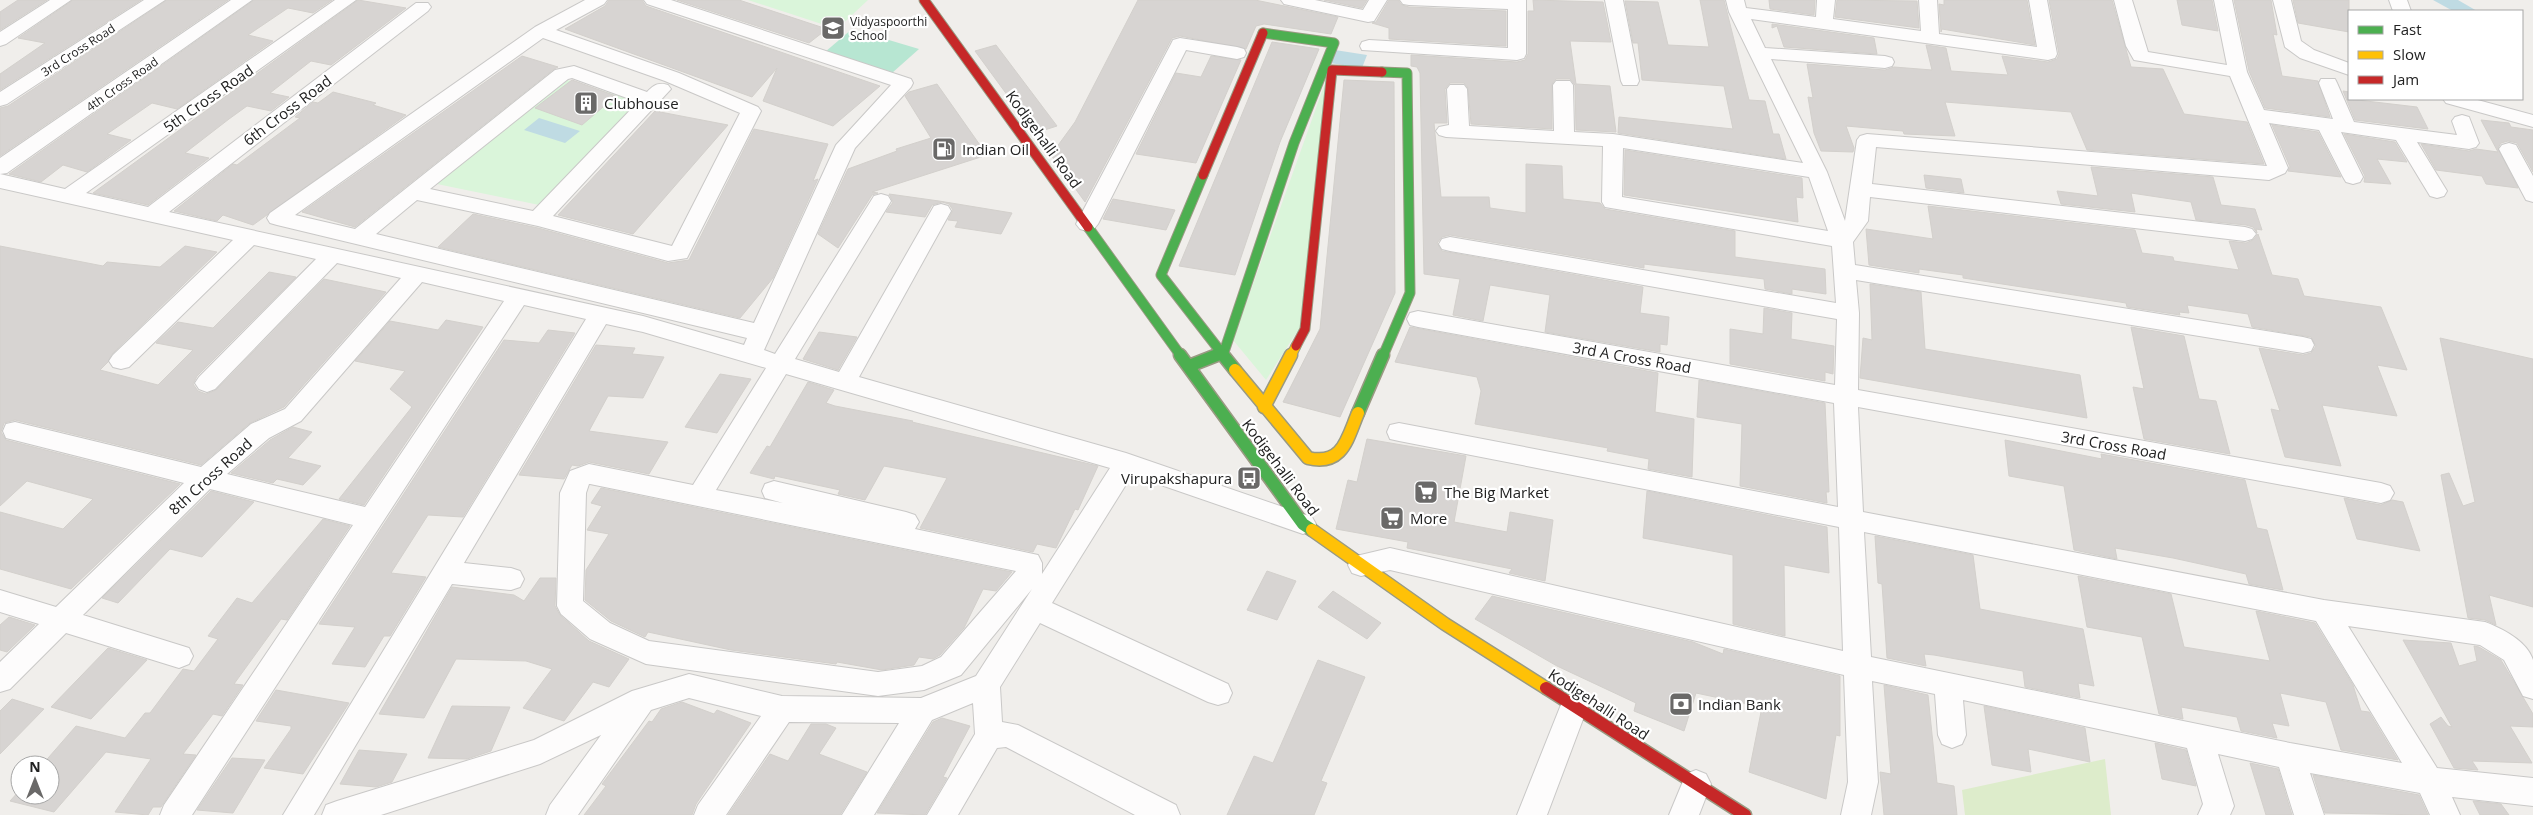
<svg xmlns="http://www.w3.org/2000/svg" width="2533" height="815" font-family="'Open Sans',sans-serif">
	<rect width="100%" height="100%" fill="#f0eeeb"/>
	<path fill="#ddeccb" d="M2105,759L2111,815H1965L1962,790Z"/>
	<path fill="#daf5da" d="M748,0H868L837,29Z
		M1330,69L1300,327L1266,380L1233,340Z
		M567,80L639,102L544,206L432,183Z"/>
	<path fill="#b7e6d2" d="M852,29L919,49L892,73L825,52Z"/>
	<path fill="#bfdbe3" d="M2433,0H2458L2477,11H2453Z
		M1335,50L1367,55L1362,68L1330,63Z
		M539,118L580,131L565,143L524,130Z"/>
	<path fill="#d7d4d2" stroke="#d3d0cc" d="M18,0H47L0,30V12Z
		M73,0H141L0,90V74L45,43L18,38Z
		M167,0H228L0,156V108L8,106Z
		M254,0H332L313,13L288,8L248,35L273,41L177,109L152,103L107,134L131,140L87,172L63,165L41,182L9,174Z
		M358,0L406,8L331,65L311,61L270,93L289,97L271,111L247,106L229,119L185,153L209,158L148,205L93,193Z
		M609,0H642L646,6L880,86L833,126L763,101L777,68L752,97L565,29L605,6Z
		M677,0H739L827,29L809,43Z
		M1138,0H1255L1338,17L1331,34L1264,24L1256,26L1246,49L1180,36L1172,38L1085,202L1051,155L1075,122Z
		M1324,0H1367L1362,8Z
		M1389,0H1398L1402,5L1409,7L1506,11V46L1389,39V28L1372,23L1376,22Z
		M1533,0L1603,2L1611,42L1570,41L1576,84L1610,86L1616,132L1576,130L1575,85L1570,79H1556L1552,84V129L1471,124L1468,88L1464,83H1450L1445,89L1447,123H1434L1441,197H1489L1490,208L1526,213V164L1562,166L1563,199L1600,203L1605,209L1735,231V257L1825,269L1826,294L1792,289V294L1765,289L1764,279L1644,264V268L1450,235L1442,237L1437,243L1442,251L1643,287L1640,313L1669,317L1667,345L1660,344V352L1545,332L1550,295L1490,285L1483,321L1453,315L1460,279L1424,274L1420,73L1417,67L1411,66V55L1517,62L1525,60L1528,54V11H1534Z
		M1700,0H1724L1749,100L1765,101L1773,134H1779L1786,159L1618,133L1619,117L1733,129L1724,86L1642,80L1638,43H1633L1625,1L1658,2L1668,45L1709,47Z
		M1769,0H1815L1814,15L1770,9Z
		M1837,0L1917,1L1919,28L1835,17Z
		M1944,0H2027L2035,45L1942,29L1941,32L1939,4L1944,5Z
		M2049,0H2112L2131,67L2163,69L2184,114L2247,122L2264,164L2087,150L2071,112L1945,102L1955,136L1904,134L1903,131L1846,126L1854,148L1853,152L1821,151L1814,133L1808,97L1813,98L1807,64L1885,70L1894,67L1932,70L1926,45L1946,48L1951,71L2008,75L2002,56L2048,62L2057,59L2059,54Z
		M2177,0H2212L2218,31L2182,25Z
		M2234,0H2271L2277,35L2273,34L2282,76L2318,81L2330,117L2265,108L2249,71Z
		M2293,0H2349V32L2298,23Z
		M1772,24L1874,38L1877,54L1784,47L1777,26L1772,28Z
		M1272,42L1319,49L1280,142L1235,275L1179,266Z
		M996,45L1057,126L1035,133L975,51Z
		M522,56L558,67L554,69L355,227L302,212Z
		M1211,56L1241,60L1196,163L1136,154L1176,73L1201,77Z
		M572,80L616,96L582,125L535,108Z
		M1344,80L1394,82L1395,293L1340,417L1283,402L1320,329Z
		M937,84L987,155L872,192L878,193L872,195L838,248L818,234L848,169L897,151L896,149L931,138L905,96L909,92Z
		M2343,91L2349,92V99L2417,107L2428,129L2355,120Z
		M333,92L376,103L373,105L406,115L253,225L223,215L217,221L174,211L233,164L237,165L300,118L295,117L313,102L318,103Z
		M655,111L728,125L633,234L558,215Z
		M2481,120L2509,123L2511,127L2533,130V172L2517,143L2508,141L2501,143L2498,148L2518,188L2486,184L2482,176L2436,170L2421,144L2469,151L2476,149L2498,152Z
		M2272,125L2318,132L2341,177L2288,171L2290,167Z
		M754,129L828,144L813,181L818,179L773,278L740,318L438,247L473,214L538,228L668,263L689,260Z
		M2344,134L2395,142L2407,162L2377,159L2391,184L2364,182L2365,176Z
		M1625,150L1802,178L1803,198L1796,197L1798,222L1624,195Z
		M2091,167L2213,177L2221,205L2255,209L2262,230L2256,229L2257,233L2253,227L2246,225L2196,220L2191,202L2131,193L2135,212L2061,204L2057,191L2098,196Z
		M1924,175L1961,179L1964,193L1926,188Z
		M889,194L939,201L1012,213L1001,234L955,227L958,221L948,220L953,210L949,204L942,202L932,205L925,217L886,212L893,202Z
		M1113,199L1175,210L1166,230L1103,219Z
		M1928,206L2135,230L2142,253L2173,257L2174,261L2239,270L2229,241L2246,243L2253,240L2258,234L2272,275L2298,279L2304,296L2381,307L2407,370L2377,365L2397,416L2322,405L2341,466L2285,457L2271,409L2280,411L2259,348L2303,355L2311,353L2316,346L2311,337L2252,327L2248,314L2187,305L2189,313L2179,312L2180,315L2127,307L2126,303L1963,278V275L1919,269V273L1869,265L1866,229L1933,239Z
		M0,246L103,266L107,262L160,267L185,246L217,252L112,354L108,362L100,370L158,385L193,350L156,343L178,322L213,328L269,272L296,277L197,376L193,384L198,391L206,394L216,390L324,279L386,292L284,407L250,423L201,465L15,420L4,423L1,432L6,440L180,484L71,589L0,569V512L63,529L93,499L27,481L0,506Z
		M1870,284L1921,292L1925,349L2080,375L2087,418L1860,378L1863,338L1872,340Z
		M1764,308L1792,313L1791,339L1834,346L1833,374L1825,372V381L1730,364V329L1763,334Z
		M446,320L483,327L364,505L339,499L412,407L390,389L405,371L355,361L390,321L438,330Z
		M1410,327L1658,373L1655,412L1694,419L1692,477L1648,469L1649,459L1607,451L1608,448L1475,424L1481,391L1477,377L1395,362Z
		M2131,327L2184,336L2199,399L2216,401L2230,454L2144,439L2133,387L2144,389Z
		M548,330L575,333L463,517L428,515L391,573L426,577L390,636H384L365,667L332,664L355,627L319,624L504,340L539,343Z
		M819,332L857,337L838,370L803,359Z
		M2440,338L2533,359V607L2489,595L2496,625L2485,620L2468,618L2441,475L2449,473L2463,506L2475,502Z
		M596,345L635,348L632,354L664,357L643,398L608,396L589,431L668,442L649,474L589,462L578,466L572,465L564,479L519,475Z
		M720,374L751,379L717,433L685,427Z
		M1699,380L1825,403L1829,492H1826L1827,503L1740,486L1742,424L1697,417Z
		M808,382L834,390L826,403L835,406L913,421L912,422L1098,466L1078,510L1075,509L1056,548L1037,544L1033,552L920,528L947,478L884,466L865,500L838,494L840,490L775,476L774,479L750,473L767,446L770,447Z
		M293,427L312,432L288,458L321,466L303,485L277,479L273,483L231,473L270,440Z
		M1367,439L1466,456L1454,522L1507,532L1510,512L1553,520L1545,581L1509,573L1512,569L1407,548L1408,542L1336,529L1348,480L1357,482Z
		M2005,440L2102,459L2101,454L2245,480L2257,528L2267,530L2283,590L2249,584L2246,574L2173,558L2115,548L2117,559L2074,550L2064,486L2009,476Z
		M601,488L1012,572L996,591L983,589L964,628L940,655L933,659L919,657L914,665L882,670L837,662L836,664L731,650L648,632L645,637L611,621L585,600L586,570L609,534L587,530L602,506L591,503Z
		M211,491L254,502L202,557L170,549L118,603L102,598Z
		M1647,491L1827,527L1829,573L1784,565L1785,636L1733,624V555L1643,538Z
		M2344,498L2381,505L2392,500L2403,502L2420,551L2357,539Z
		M323,519L350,526L287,620L281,619L234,684L243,685L222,716L213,714L183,754L196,755L161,807H153L148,815L115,812L151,759L106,752L54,812L10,801L20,790V795H50V765H42L76,726L125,738L145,713H150L183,669L194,671L218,639L208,636L237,598L252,603Z
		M1875,536L1973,555L1980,609L2083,629L2094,686L2078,683L2080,698L2025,687L2023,671L1934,655L1924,654L1926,666L1887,658L1882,584L1878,583Z
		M1267,571L1296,581L1277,620L1247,610Z
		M2078,576L2171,594L2184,647L2270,661L2256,611L2315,623L2353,685L2361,711L2369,712L2398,760L2341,750L2326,702L2280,693L2289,726L2272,723L2277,738L2241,731L2237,717L2181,707L2183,719L2159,714L2142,637L2087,627Z
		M540,578H556L555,606L560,615L589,641L629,659L609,687L593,682L564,721L523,708L552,669L526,661L456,659L424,718L379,714L452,587L514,595L524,601Z
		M1333,591L1381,623L1367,639L1318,607Z
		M1492,596L1693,642L1723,654L1724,649L1840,676V736L1836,735L1826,799L1749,772L1762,707L1696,693L1684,731L1634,711L1636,703L1557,666L1475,619Z
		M9,617L35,625L7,652L0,650V625Z
		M2403,640L2451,643L2459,666L2477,661L2474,646L2479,647L2501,660L2533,714V727L2510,726L2532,763L2472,761L2478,770L2454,768L2430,724L2441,717L2448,726L2452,727Z
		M108,648L147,660L91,719L51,707Z
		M1318,660L1365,677L1321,781L1327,783L1314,815H1227L1254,756L1273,763Z
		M1884,685L1928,695L1937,783L1954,786L1957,815H1884L1880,772L1891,774Z
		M276,690L349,703L303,774L264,768L291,729V726L256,721Z
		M12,699L44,709L0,754V711Z
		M682,702L714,714L717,710L751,723L696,804L692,815H584L606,786L602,784L649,721L652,722L661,709Z
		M452,706L510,707L491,751L467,759L428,758Z
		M1984,706L2085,728L2090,762L2028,749L2031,772L1992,765Z
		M942,718L970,726L943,777L947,778L925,815L877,813L933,722Z
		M811,724H826L836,728L819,754L867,772L840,815H728L770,754L788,761Z
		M2155,743L2186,750L2196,786L2162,779Z
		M359,750L407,754L392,782L376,787L340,784Z
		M232,758L265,760L233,813L197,810Z
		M2250,763L2278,769L2292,815H2266Z
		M2313,775L2419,795L2428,815L2325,813Z
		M2473,801L2501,804L2509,815H2480Z"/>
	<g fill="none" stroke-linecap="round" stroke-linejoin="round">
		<g stroke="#c9c8c7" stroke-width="2">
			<path id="street" d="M50,0H71L6,44L0,46V32Z
				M144,0H165L7,104L0,106V92Z
				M231,0H252L7,173L0,174L65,189L335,0H356L86,193L148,207L416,3H428L431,7L428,11L169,212L643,316L744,345L747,338L277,225L270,223L267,218L270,213L535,27L585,0H607L604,4L556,30L679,73L758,107L761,111L687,258L668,261L538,226L417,200L376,234L754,323L836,145L891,85L647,4L644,0H671L911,79L913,83L911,87L855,148L764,350L775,354L874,196L881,194L888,196L891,201L795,359L839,372L934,206L941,204L948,206L951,211L859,377L1126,453L1312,517L1316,524L1312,531L1303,534L1132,475L1052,603L1228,684L1232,693L1228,702L1218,705L1208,702L1040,623L1000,687L1002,722L1018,725L1176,805L1180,815H1135L1006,747L997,748L958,815H927L975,734L973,703L932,720L874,815H842L899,723L789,722L726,815H694L698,805L761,716L689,698L651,710L578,815H546L550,805L601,735L540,764L381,815H322L326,805L337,801L534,740L632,691L689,674L782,696L921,698L976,676L1032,589L961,675L924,690L878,696L646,664L590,639L561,614L557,606L560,493L570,471L589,464L693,485L766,368L643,332L606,324L464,563L511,568L520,571L524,579L520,587L511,590L452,584L314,815H283L586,319L524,305L192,815H160L164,805L353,525L210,489L83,615L189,648L193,656L189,664L179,668L66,633L10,689L0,692V662L39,624L0,612V590L56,607L184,483L6,438L3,431L6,424L15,422L201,467L251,424L285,409L401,278L337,263L215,389L207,392L199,389L195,383L199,377L316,259L254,245L129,367L121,369L113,367L109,361L113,355L233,240L0,188V158ZM543,38L665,81L740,113L672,246L553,216L671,89L668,85C658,82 654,85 647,92L574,66L555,70L355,229L295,215ZM572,78L638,102L533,211L430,189L568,79ZM422,282L504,301L365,507L227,474L269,438L301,421ZM786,374L1110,468L1042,574V563L1038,555L915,529L919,522L915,515L906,512L774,481L765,484L762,491L765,498L783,503L716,490ZM589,484H590L1016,571L941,657L922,666L878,672L649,641L610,623L583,601L586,493Z
				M1281,0H1315L1363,10L1369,0H1387L1374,21L1368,22L1284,4Z
				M1400,0H1526V54L1524,58L1517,60L1362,50L1360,46L1362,42L1369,40L1508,48V9L1409,5L1403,4Z
				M1605,0H1623L1639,81L1637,85H1623L1621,81Z
				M1726,0H1744L1746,8L1816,17L1817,0H1835L1833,19L1921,31L1919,0H1937L1939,34L2037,47L2029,0H2047L2057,54L2055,58L2048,60L1751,19L1765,48L1885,56L1892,58L1894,62L1892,66L1885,68L1771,59L1827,172L1845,221L1857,140L1860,136L1867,134L2267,166L2230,76L2134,60L2126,46L2114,0H2132L2148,52L2227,65L2214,0H2232L2247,72L2264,110L2333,119L2319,83L2321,79H2335L2337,83L2354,122L2457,135L2452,121L2455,117L2462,115L2469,117L2479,143L2476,147L2469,149L2417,142L2447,191L2444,196L2437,198L2430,196L2396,140L2341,132L2363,177L2360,182L2353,184L2346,182L2343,177L2319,130L2269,123L2288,168L2285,173L2269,180L1876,147L1872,184L2245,227L2252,229L2256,234L2252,239L2245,241L1870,197L1868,221L1853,242L1855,265L2303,337L2311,339L2314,345L2311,351L2303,353L1856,280L1859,313L1858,390L2381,483L2390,486L2394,493L2390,500L2381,503L1858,407L1863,512L2324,600L2485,622C2503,629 2527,641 2533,660C2533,671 2533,688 2533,699L2523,696L2504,660L2480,645L2348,626L2437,768L2533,778V806L2452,797L2460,815H2430L2420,793L2310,773L2324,815H2294L2279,767L2218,754L2234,806L2230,815H2198L2203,804L2187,748L1963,700L1966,735L1962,744L1952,748L1942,744L1938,735L1935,694L1872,681L1878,782L1871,815H1841L1848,782L1844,675L1390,570L1361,576L1352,573L1348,565L1352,557L1390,548L1843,651L1839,527L1399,441L1390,439L1387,432L1390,425L1399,423L1838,507L1834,403L1418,327L1410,325L1407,319L1410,313L1418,311L1835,385L1837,319L1450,251L1442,249L1439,244L1442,239L1450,237L1836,303L1832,246L1605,207L1602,202L1603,146L1446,137L1439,135L1436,131L1439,127L1449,125L1447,89L1450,85H1464L1467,89L1469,126L1554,131L1553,85L1556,81H1570L1573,85L1574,132L1613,134L1803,163L1729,12ZM1623,148L1809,177L1828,231L1622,197ZM1864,532L2316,621L2402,763L2290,743L1871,657Z
				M2273,0H2291L2301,41L2314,50L2349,63V75L2300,58L2285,47Z
				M2389,0H2407L2411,11H2393Z
				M1180,38L1237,47L1244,49L1246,53L1244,57L1237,59L1186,50L1098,224L1094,229L1087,231L1080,229L1076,224L1171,44L1173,40Z
				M2443,99H2474L2533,115V127L2446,103Z
				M2509,143L2516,145L2533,176V202L2526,200L2499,149L2502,145Z
				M1574,693L1584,697L1588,706L1547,815H1517L1564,697Z
				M1696,770L1706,774L1711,784L1699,815H1669L1686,774Z"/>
		</g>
		<g stroke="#999a82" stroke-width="11">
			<path id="fast-far1" d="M1382,72L1407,73L1410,293L1383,356
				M1203,175L1161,275L1224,356
				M1088,227L1181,356
				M1214,356L1224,352L1294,143L1334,43L1263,33"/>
		</g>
		<g stroke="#999a82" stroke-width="15">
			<path id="fast" d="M1180,355L1303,524L1312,530
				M1223,355L1235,370
				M1189,366L1217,355
				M1358,413L1383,355"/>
		</g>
		<g stroke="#999a82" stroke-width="11">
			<path id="slow-far1" d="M1291,356L1296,346"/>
		</g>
		<g stroke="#999a82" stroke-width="15">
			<path id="slow" d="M1235,370L1308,458C1343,466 1347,439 1358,413
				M1264,407L1291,355
				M1312,530L1445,624L1546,688"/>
		</g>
		<g stroke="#999a82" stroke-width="11">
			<path id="jam-far1" d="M924,0L1088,227
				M1203,175L1263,33
				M1296,346L1305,329L1332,70L1382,72"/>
		</g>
		<g stroke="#999a82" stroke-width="15">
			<path id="jam" d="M1546,688L1745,815"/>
		</g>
		<use href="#street" fill="#fdfcfc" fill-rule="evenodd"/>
		<use href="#fast-far1" stroke="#4caf50" stroke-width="9"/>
		<use href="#fast" stroke="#4caf50" stroke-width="12"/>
		<use href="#slow-far1" stroke="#ffc107" stroke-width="9"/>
		<use href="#slow" stroke="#ffc107" stroke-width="12"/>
		<use href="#jam-far1" stroke="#c62828" stroke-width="9"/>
		<use href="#jam" stroke="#c62828" stroke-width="12"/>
	</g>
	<defs>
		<g id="school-square" transform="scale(1.25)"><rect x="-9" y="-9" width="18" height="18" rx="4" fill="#6a6968" stroke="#fff"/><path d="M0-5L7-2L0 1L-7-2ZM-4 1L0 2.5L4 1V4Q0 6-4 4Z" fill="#fff"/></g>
		<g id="building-square" transform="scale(1.25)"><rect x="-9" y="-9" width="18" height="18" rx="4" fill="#6a6968" stroke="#fff"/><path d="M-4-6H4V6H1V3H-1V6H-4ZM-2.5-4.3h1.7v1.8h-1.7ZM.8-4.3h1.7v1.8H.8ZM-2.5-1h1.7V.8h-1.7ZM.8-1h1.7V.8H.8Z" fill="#fff"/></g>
		<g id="fuel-square" transform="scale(1.25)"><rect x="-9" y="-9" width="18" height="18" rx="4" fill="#6a6968" stroke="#fff"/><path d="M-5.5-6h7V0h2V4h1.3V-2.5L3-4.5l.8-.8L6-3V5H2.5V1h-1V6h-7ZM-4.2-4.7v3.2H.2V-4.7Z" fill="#fff"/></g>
		<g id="bus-square" transform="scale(1.25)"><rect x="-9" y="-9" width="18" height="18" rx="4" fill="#6a6968" stroke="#fff"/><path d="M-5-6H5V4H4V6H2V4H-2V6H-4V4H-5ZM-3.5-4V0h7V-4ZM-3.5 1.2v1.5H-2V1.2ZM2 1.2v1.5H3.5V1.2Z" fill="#fff"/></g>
		<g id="supermarket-square" transform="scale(1.25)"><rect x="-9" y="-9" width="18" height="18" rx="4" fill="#6a6968" stroke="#fff"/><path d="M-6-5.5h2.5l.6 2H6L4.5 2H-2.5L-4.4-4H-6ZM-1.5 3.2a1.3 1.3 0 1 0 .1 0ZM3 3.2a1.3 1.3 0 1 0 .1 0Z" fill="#fff"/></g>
		<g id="bank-square" transform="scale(1.25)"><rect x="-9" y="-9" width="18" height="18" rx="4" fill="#6a6968" stroke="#fff"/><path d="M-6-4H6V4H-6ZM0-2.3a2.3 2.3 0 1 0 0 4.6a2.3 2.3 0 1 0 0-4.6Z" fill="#fff"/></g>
	</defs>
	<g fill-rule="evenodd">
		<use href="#school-square" x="833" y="28"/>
		<use href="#building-square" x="586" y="103"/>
		<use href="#fuel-square" x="944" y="149"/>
		<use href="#bus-square" x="1249" y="478"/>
		<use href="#supermarket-square" x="1426" y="492"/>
		<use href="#supermarket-square" x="1392" y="518"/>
		<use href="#bank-square" x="1681" y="704"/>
	</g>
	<g text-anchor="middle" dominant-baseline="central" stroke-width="4.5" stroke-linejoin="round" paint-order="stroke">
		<g font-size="12" fill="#222" stroke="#fff" text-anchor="start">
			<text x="850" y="21">Vidyaspoorthi<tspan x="850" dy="14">School</tspan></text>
		</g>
		<g font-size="12" fill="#222" stroke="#fff">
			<text transform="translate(78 50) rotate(-33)">3rd Cross Road</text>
			<text transform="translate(122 84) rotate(-35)">4th Cross Road</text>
		</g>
		<g font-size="15" fill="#222" stroke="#fff">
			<text transform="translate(208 98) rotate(-35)">5th Cross Road</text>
			<text transform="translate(287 110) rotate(-37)">6th Cross Road</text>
			<text transform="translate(1044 139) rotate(54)">Kodigehalli Road</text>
			<text transform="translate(1632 357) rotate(10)">3rd A Cross Road</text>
			<text transform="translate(2114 445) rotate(10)">3rd Cross Road</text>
			<text transform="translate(1281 467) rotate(53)">Kodigehalli Road</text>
			<text transform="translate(210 476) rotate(-42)">8th Cross Road</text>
			<text transform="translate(1599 704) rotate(33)">Kodigehalli Road</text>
		</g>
		<g font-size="15" fill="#222" stroke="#fff" text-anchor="start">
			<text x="604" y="103">Clubhouse</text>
			<text x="962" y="149">Indian Oil</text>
			<text x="1232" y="478" text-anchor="end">Virupakshapura</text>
			<text x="1444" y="492">The Big Market</text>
			<text x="1410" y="518">More</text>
			<text x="1698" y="704">Indian Bank</text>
		</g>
	</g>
	<rect x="2348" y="10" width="175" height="90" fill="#ffffff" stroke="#a7a7a7"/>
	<rect x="2358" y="26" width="25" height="8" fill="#4caf50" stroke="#a7a7a7"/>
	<text x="2393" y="35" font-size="15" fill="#222222">Fast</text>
	<rect x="2358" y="51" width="25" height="8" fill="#ffc107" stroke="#a7a7a7"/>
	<text x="2393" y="60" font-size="15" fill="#222222">Slow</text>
	<rect x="2358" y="76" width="25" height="8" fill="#c62828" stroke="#a7a7a7"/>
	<text x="2393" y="85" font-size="15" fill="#222222">Jam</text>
	<g transform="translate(35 780)"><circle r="24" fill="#ffffff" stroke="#a7a7a7"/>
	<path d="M0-4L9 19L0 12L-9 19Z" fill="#6a6968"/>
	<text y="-8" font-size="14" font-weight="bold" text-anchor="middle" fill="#222222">N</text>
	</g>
</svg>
